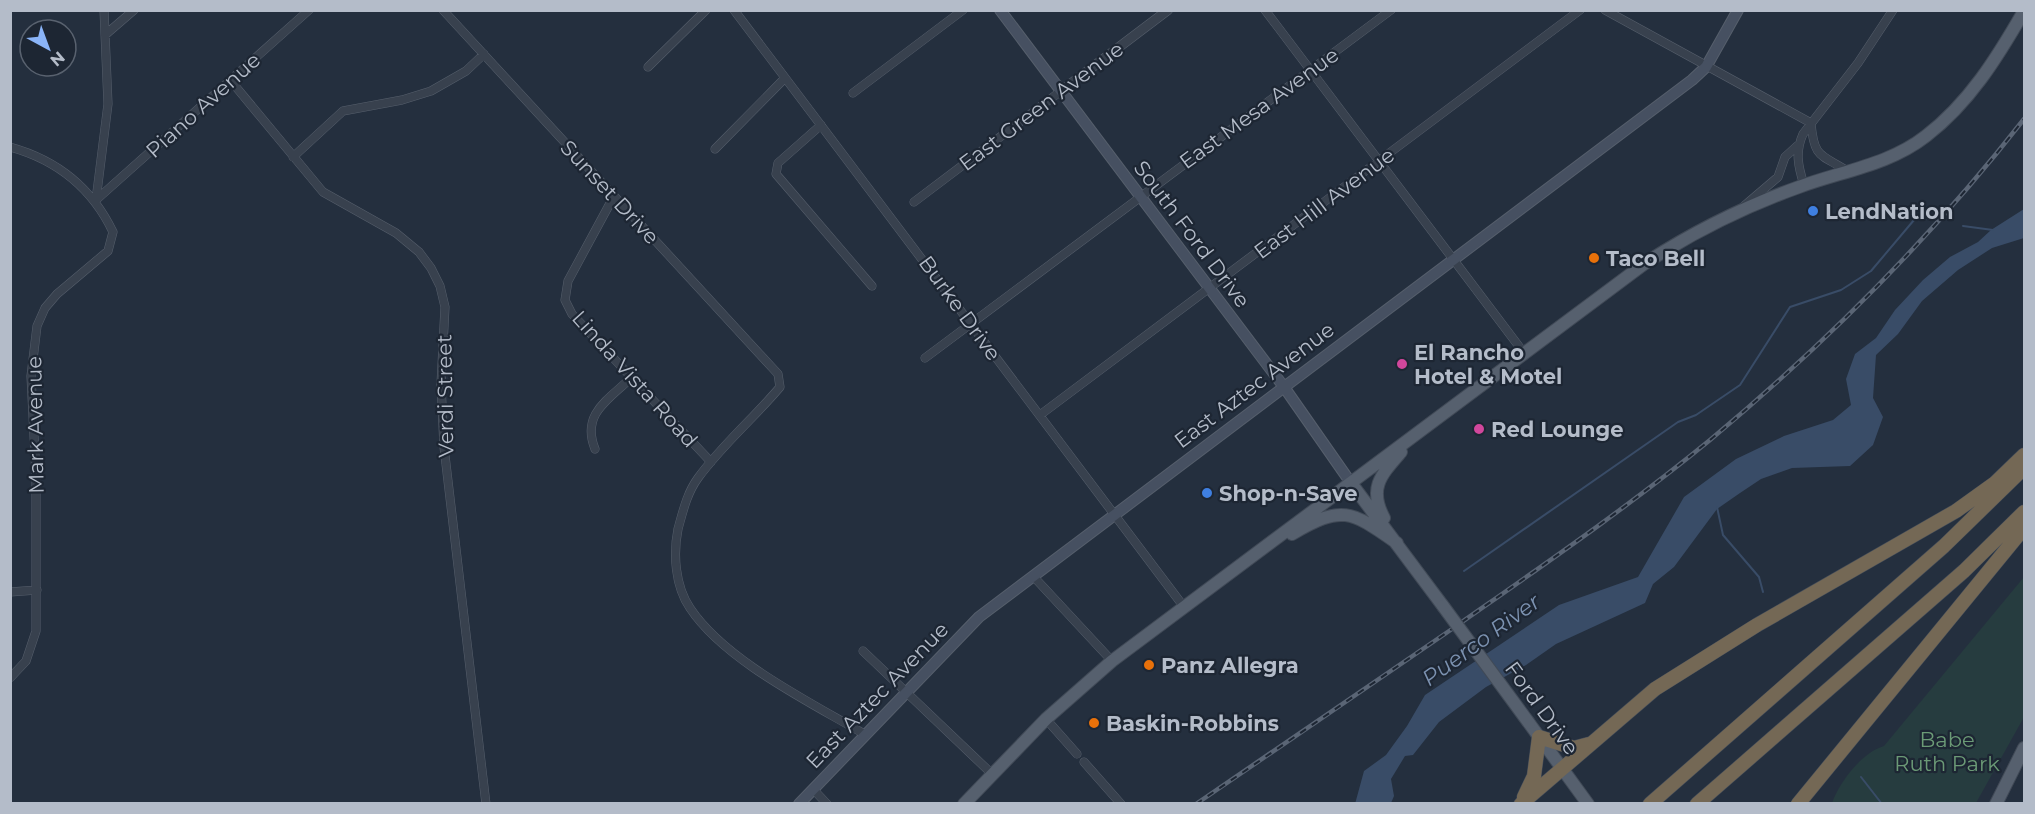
<svg xmlns="http://www.w3.org/2000/svg" width="2035" height="814" font-family="Montserrat,sans-serif">
	<rect width="100%" height="100%" fill="#242f3e"/>
	<path fill="#263c3f" d="M2024,577V717L1976,803H1832C1839,783 1862,752 1884,746Z"/>
	<path fill="#394c67" d="M2024,209V238L1992,248L1958,270L1922,301L1898,334L1876,355L1873,398L1883,417L1873,445L1850,466L1792,468L1761,479L1740,493L1717,509L1674,567L1653,584L1645,603L1556,644L1526,665L1486,687L1439,722L1413,755L1405,756L1391,779L1394,796L1391,803L1355,804L1364,771L1386,755L1407,726L1425,695L1559,605L1638,577L1684,497L1736,459L1784,436L1833,420L1851,405L1846,379L1855,354L1876,338L1895,310L1923,280L1950,257L1978,242L1991,230Z"/>
	<g fill="none" stroke-linecap="round" stroke-linejoin="round">
		<path stroke="#394c67" stroke-width="2" d="M1963,226L1993,230
			M1717,507L1723,535L1759,577L1763,592
			M1464,571L1678,422L1696,415L1740,385L1790,307L1841,290L1871,271L1914,220L1929,218
			M1861,777L1882,804"/>
		<g stroke="#565f6c" stroke-width="9">
			<path id="minor" d="M443,10L778,374L780,387C754,418 722,445 698,478C687,493 683,511 678,529C673,554 675,586 690,608C725,661 812,703 866,735
				M734,10L1184,607
				M1265,10L1524,353
				M1605,10L1811,123
				M105,35L134,10
				M648,67L706,10
				M231,81L323,192L396,233L419,252L431,268L440,286L445,307L441,384L444,447L486,804
				M853,93L963,10
				M1811,123C1814,160 1822,154 1849,172
				M821,125L778,163L776,174L872,286
				M10,147C57,160 92,188 113,232L108,251L57,294L45,308L37,326L31,376L36,476V631L26,661L10,678
				M715,149L785,78
				M293,157L343,111L402,100L431,91L466,71L484,54
				M1804,185C1798,166 1795,152 1803,134L1858,63L1893,10
				M614,196L568,281L565,300L572,314L711,462
				M96,200L309,10
				M96,200L108,104L104,10
				M914,202L1061,91
				M1744,206L1778,177L1785,157L1797,146
				M925,358L1391,10
				M1040,415L1580,10
				M595,449C581,414 608,400 631,378
				M1033,576L1112,661
				M10,592L37,590
				M863,651L991,773
				M1046,719L1077,754
				M1084,762L1121,804
				M813,789L827,804"/>
		</g>
		<g stroke="#565f6c" stroke-width="10">
			<path id="tertiary" d="M1061,91L1168,10"/>
		</g>
		<g stroke="#565f6c" stroke-width="12">
			<path id="secondary" d="M1000,10L1284,387L1351,483
				M799,804L979,617L1692,80L1706,67L1738,10"/>
		</g>
		<g stroke="#414a57" stroke-width="14">
			<path id="primary" d="M1351,483L1443,606
				M1384,518C1368,488 1381,475 1401,452
				M1292,534C1343,504 1351,511 1397,543
				M1529,723L1588,804
				M964,804L1046,719L1112,661L1644,264C1693,232 1743,207 1799,187C1842,171 1889,165 1926,136C1969,103 1997,58 2024,11
				M1996,804L2024,748"/>
		</g>
		<g stroke="#434c59" stroke-width="15">
			<path id="motorway" d="M1524,797L1534,776L1539,737L1574,748L1589,744
				M1521,804L1655,689L1757,625L1956,511L1995,483L2024,455
				M1650,804L1944,546L2024,468
				M1697,804L1964,571L2024,512
				M1798,804L2024,528"/>
		</g>
		<use href="#minor" stroke="#38414e" stroke-width="8"/>
		<use href="#tertiary" stroke="#38414e" stroke-width="9"/>
		<use href="#secondary" stroke="#465061" stroke-width="10"/>
		<use href="#primary" stroke="#56606e" stroke-width="12"/>
		<use href="#motorway" stroke="#746855" stroke-width="14"/>
		<g stroke="#5a6575" stroke-width="4.5">
			<path id="rail" d="M1196,804C1282,746 1367,687 1452,629C1539,568 1627,508 1710,440C1825,344 1932,237 2024,119"/>
		</g>
		<use href="#rail" stroke="#1d2633" stroke-width="2" stroke-dasharray="7" stroke-linecap="butt"/>
		<g stroke="#414a57" stroke-width="14" stroke-linecap="butt">
			<path id="primary-bridge" d="M1443,606L1529,723"/>
		</g>
		<use href="#primary-bridge" stroke="#56606e" stroke-width="12"/>
	</g>
	<g fill="#3f7fe0" stroke="#1d2633" stroke-width="2">
		<circle cx="1813" cy="211" r="6"/>
		<circle cx="1207" cy="493" r="6"/>
	</g>
	<g fill="#e8710a" stroke="#1d2633" stroke-width="2">
		<circle cx="1594" cy="258" r="6"/>
		<circle cx="1149" cy="665" r="6"/>
		<circle cx="1094" cy="723" r="6"/>
	</g>
	<g fill="#d1479c" stroke="#1d2633" stroke-width="2">
		<circle cx="1402" cy="364" r="6"/>
		<circle cx="1479" cy="429" r="6"/>
	</g>
	<g text-anchor="middle" dominant-baseline="central" stroke-width="4.5" stroke-linejoin="round" paint-order="stroke">
		<g font-size="21" fill="#b4bcc9" stroke="#1d2633">
			<text transform="translate(203 105) rotate(-42)">Piano Avenue</text>
			<text transform="translate(1041 106) rotate(-37)">East Green Avenue</text>
			<text transform="translate(1259 108) rotate(-36)">East Mesa Avenue</text>
			<text transform="translate(610 192) rotate(47)">Sunset Drive</text>
			<text transform="translate(1324 203) rotate(-37)">East Hill Avenue</text>
			<text transform="translate(1192 234) rotate(53)">South Ford Drive</text>
			<text transform="translate(960 308) rotate(54)">Burke Drive</text>
			<text transform="translate(635 379) rotate(48)">Linda Vista Road</text>
			<text transform="translate(1254 385) rotate(-37)">East Aztec Avenue</text>
			<text transform="translate(445 396) rotate(-91)">Verdi Street</text>
			<text transform="translate(35 425) rotate(-91)">Mark Avenue</text>
			<text transform="translate(877 695) rotate(-46)">East Aztec Avenue</text>
			<text transform="translate(1542 708) rotate(54)">Ford Drive</text>
		</g>
		<g font-size="21" font-weight="bold" fill="#b4bcc9" stroke="#1d2633" text-anchor="start">
			<text x="1825" y="211">LendNation</text>
			<text x="1606" y="258">Taco Bell</text>
			<text x="1414" y="352">El Rancho<tspan x="1414" dy="24">Hotel &amp; Motel</tspan></text>
			<text x="1491" y="429">Red Lounge</text>
			<text x="1219" y="493">Shop-n-Save</text>
			<text x="1161" y="665">Panz Allegra</text>
			<text x="1106" y="723">Baskin-Robbins</text>
		</g>
		<g font-size="21" fill="#6b9a76" stroke="#1d2633">
			<text x="1947" y="739">Babe<tspan x="1947" dy="24">Ruth Park</tspan></text>
		</g>
		<g font-size="22" font-style="italic" fill="#7c92b1" stroke="#1d2633">
			<text transform="translate(1481 640) rotate(-36)">Puerco River</text>
		</g>
	</g>
	<rect width="2035" height="814" fill="none" stroke="#b4bcc9" stroke-width="24"/>
	<g transform="translate(48 48) rotate(139)"><circle r="28" fill="#1d2633" stroke="#59626f" stroke-width="1.5"/>
	<path d="M0-4.5L10 22L0 15L-10 22Z" fill="#8ab4f8"/>
	<text y="-9" font-size="16" font-weight="bold" text-anchor="middle" fill="#b4bcc9">N</text>
	</g>
</svg>
